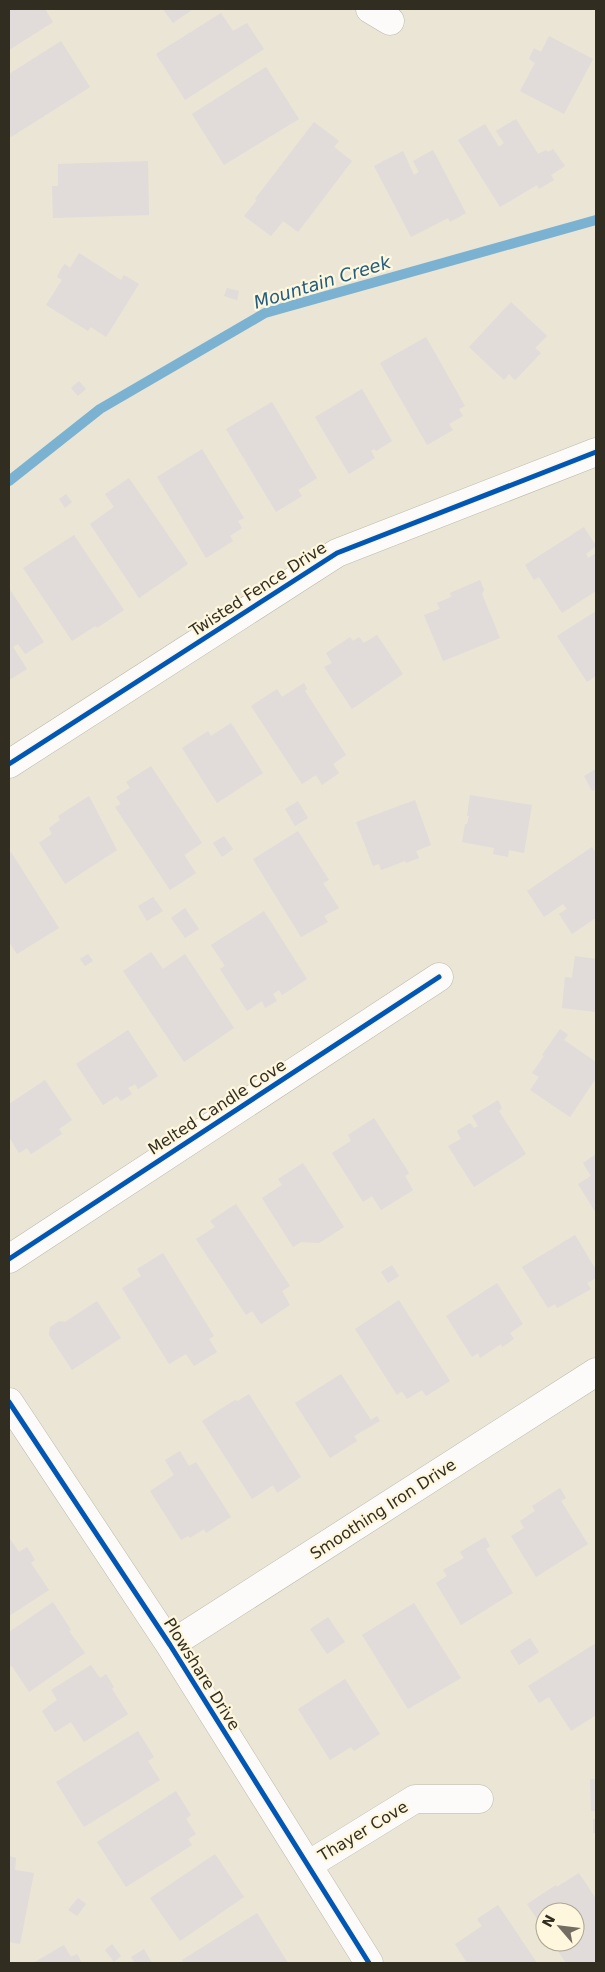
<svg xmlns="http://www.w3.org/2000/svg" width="605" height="1972" font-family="'DejaVu Sans',sans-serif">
	<rect width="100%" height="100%" fill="#eae5d4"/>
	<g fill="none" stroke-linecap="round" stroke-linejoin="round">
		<path stroke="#7bb2d1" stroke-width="10" d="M9,481L100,409L265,313L596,220"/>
	</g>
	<path fill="#e1dbd9" d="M9,9H45L53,22L9,50Z
		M163,9H193L173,23Z
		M221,13L233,31L247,23L264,49L185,100L156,54Z
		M549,36L593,59L564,114L520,91L535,63L529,59L534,48L541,52Z
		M61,41L90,87L11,137L9,133V74Z
		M266,67L299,119L224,165L192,114Z
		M516,119L538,154L546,150L548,152L553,149L565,166L551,175L554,180L539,189L537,185L500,207L458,140L485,124L499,147L504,143L496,131Z
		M314,122L339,141L334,147L352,161L298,232L283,221L271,236L244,216L257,200L255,199Z
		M433,150L466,213L450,222L448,218L411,237L374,166L403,151L414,175L419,172L413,161Z
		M148,161L149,215L53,218L52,186H58V164Z
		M79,253L121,280L124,275L139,284L106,337L91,327L88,331L46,305L62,280L57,277L62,267L65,264L70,268Z
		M227,288L239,291L237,300L224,296Z
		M511,302L547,336L535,348L541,353L515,380L509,374L504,380L469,347Z
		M426,337L465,406L459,409L463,416L449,424L453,430L427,445L380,363Z
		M79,381L86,389L78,396L71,388Z
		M362,389L392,441L376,451L374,449L371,451L375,458L349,474L315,417Z
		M272,402L317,478L298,490L302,496L276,512L226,429Z
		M202,449L244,518L238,521L242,528L230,536L233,541L206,558L157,477Z
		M129,478L188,564L139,598L90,524L114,507L105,494Z
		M66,494L72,502L65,508L59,499Z
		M584,527L596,546L586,554L588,558L596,553V591L562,613L539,577L534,580L525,565Z
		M74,535L124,610L97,628L95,626L72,641L23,568Z
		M480,580L484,590L482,594L500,638L443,661L424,615L440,609L437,603L451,597L450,593Z
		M9,588L44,642L25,654L18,644L13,647L27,669L9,680Z
		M596,611V676L587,682L557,636Z
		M377,635L403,674L352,709L324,667L332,663L326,653L350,637L353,641L359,637L364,643Z
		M304,683L307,689L305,691L346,755L333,764L339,773L322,785L316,775L302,784L251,706L277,689L282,697Z
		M231,723L263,773L217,803L182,748L208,731L211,736Z
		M151,766L202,843L184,855L196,873L170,890L115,807L121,804L116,797L130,788L126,782Z
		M596,769V789L592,791L584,776Z
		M470,795L532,805L524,853L509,850L508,857L493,854L494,848L462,842L465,824H467L469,816H467Z
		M89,796L117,850L65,884L39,843L52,834L49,828L60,820L58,816Z
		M415,800L431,845L416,851L419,858L406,863L405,861L381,870L379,864L373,866L356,822Z
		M298,801L308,818L295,826L285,809Z
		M298,831L329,880L323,883L339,908L324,916L328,922L301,937L253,859Z
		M224,836L233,849L222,857L213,843Z
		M592,847L596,853V918L572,934L559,914L567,909L563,904L544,917L527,891Z
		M11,852L59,928L17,954L9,942V853Z
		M153,897L163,911L147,921L138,906Z
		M185,908L199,929L185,938L171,918Z
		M264,911L307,979L282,995L279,990L273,994L277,1001L265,1008L262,1001L247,1011L220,969L225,966L211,945Z
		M151,952L163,969L185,954L234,1028L184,1062L123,971Z
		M88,954L93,961L85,966L80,959Z
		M575,956L596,959V1012L562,1008L565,977L572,978Z
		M560,1029L568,1035L564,1040L596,1062V1078L570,1117L530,1090L539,1077L532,1073L544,1056L542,1055Z
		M128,1030L158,1076L138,1089L135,1084L128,1088L132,1094L121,1101L117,1096L103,1105L76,1064Z
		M45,1080L72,1120L59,1129L62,1134L31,1154L27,1148L19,1153L9,1137V1104Z
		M498,1100L502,1108L499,1111L526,1154L474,1187L448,1146L461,1139L457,1131L470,1123L474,1128L478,1126L472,1116Z
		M374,1118L409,1173L405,1176L413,1190L381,1210L372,1196L363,1202L332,1153L351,1141L348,1135Z
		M596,1154V1213L578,1184L591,1176L583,1163Z
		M303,1163L344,1227L319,1243L301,1242L293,1247L262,1198L282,1185L278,1179Z
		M236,1204L290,1286L282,1291L290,1305L261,1324L252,1311L246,1315L196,1239L215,1227L210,1221Z
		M575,1235L596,1270V1278L587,1283L591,1289L557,1308L555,1304L548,1308L522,1267Z
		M163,1253L214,1336L209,1339L217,1352L194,1366L186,1354L169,1364L122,1288L141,1276L137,1269Z
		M392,1265L399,1276L388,1283L381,1272Z
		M497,1283L523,1324L510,1333L514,1339L502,1347L501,1344L480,1358L478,1353L472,1357L446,1316Z
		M399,1300L450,1381L426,1396L422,1390L407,1399L402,1391L397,1395L355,1329Z
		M97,1301L121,1338L72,1370L49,1335L50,1327L59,1321L65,1322Z
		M341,1374L371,1420L377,1416L380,1421L354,1436L357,1441L330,1458L295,1403Z
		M249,1394L301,1477L277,1493L273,1485L252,1499L202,1421L235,1400L238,1401Z
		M180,1451L189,1466L196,1462L231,1517L206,1533L204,1529L190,1538L188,1536L181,1540L150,1491L174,1475L165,1460Z
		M560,1488L566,1498L561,1501L588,1544L536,1577L511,1536L524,1528L520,1521L535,1511L532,1506Z
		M485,1537L490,1546L486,1549L513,1593L461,1625L436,1583L447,1576L443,1570L464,1558L460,1552Z
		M10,1539L19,1552L27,1547L35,1560L31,1563L49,1590L9,1616V1540Z
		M53,1602L71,1630L69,1631L85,1653L29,1692L12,1666L9,1667V1632Z
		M414,1603L461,1678L408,1709L362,1635Z
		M328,1617L345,1642L327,1654L310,1629Z
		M530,1638L539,1652L519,1665L510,1651Z
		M596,1643V1715L571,1731L549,1697L539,1703L528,1686Z
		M91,1665L100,1678L106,1674L114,1687L112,1689L128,1714L84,1742L71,1722L55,1732L42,1711L57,1700L51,1690Z
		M345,1679L380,1734L354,1751L351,1747L330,1760L298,1709Z
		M138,1731L154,1757L148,1761L160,1780L84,1827L56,1782Z
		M590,1779H596V1811H591Z
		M176,1791L191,1815L186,1819L196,1834L188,1839L192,1845L126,1887L97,1842Z
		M593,1819H596V1833H593Z
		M215,1854L244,1897L180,1941L150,1898Z
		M9,1856L16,1858L15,1870L34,1873L20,1944L9,1942Z
		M579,1873L596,1899V1963H566L552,1942H575V1912H545V1931L527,1904L556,1885L557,1887Z
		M78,1898L86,1904L77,1916L68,1910Z
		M498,1905L537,1963H467L455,1944L482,1926L477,1919Z
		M257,1913L288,1963H184L182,1960Z
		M112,1944L121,1956L114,1962L105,1950Z
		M64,1945L71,1957L77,1954L82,1963H33Z
		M144,1949L152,1963H135L131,1957Z"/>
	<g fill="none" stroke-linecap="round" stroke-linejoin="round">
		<g stroke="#bdbaac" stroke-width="29">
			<path id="minor" d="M370,9L390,21
				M9,764L337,553L596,452
				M9,1259L439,977
				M9,1402L170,1645L369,1963
				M170,1645L596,1372
				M308,1865L415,1799H479"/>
		</g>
		<use href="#minor" stroke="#fcfbf9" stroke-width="28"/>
		<g stroke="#fef7de" stroke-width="8">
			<path id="cycleway" d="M9,764L337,553L596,452
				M9,1259L439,977
				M9,1402L170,1645L369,1963"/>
		</g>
		<use href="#cycleway" stroke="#0057b8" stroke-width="5"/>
	</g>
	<g text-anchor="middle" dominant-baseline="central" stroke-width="4.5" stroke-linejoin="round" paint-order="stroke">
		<g font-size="16" fill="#312d21" stroke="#fef7de">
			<text transform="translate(258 589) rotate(-33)">Twisted Fence Drive</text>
			<text transform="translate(217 1107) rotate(-33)">Melted Candle Cove</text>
			<text transform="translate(383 1509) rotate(-33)">Smoothing Iron Drive</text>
			<text transform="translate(202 1674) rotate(58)">Plowshare Drive</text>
			<text transform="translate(363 1831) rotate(-31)">Thayer Cove</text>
		</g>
		<g font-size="18" font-style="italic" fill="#225d81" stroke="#fef7de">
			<text transform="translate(322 282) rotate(-17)">Mountain Creek</text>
		</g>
	</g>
	<rect width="605" height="1972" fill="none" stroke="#312d21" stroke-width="20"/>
	<g transform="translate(560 1927) rotate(298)"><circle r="24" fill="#fef7de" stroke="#aca692"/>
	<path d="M0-4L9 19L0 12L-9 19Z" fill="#726d60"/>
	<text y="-8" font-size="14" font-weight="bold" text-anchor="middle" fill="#312d21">N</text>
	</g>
</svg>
